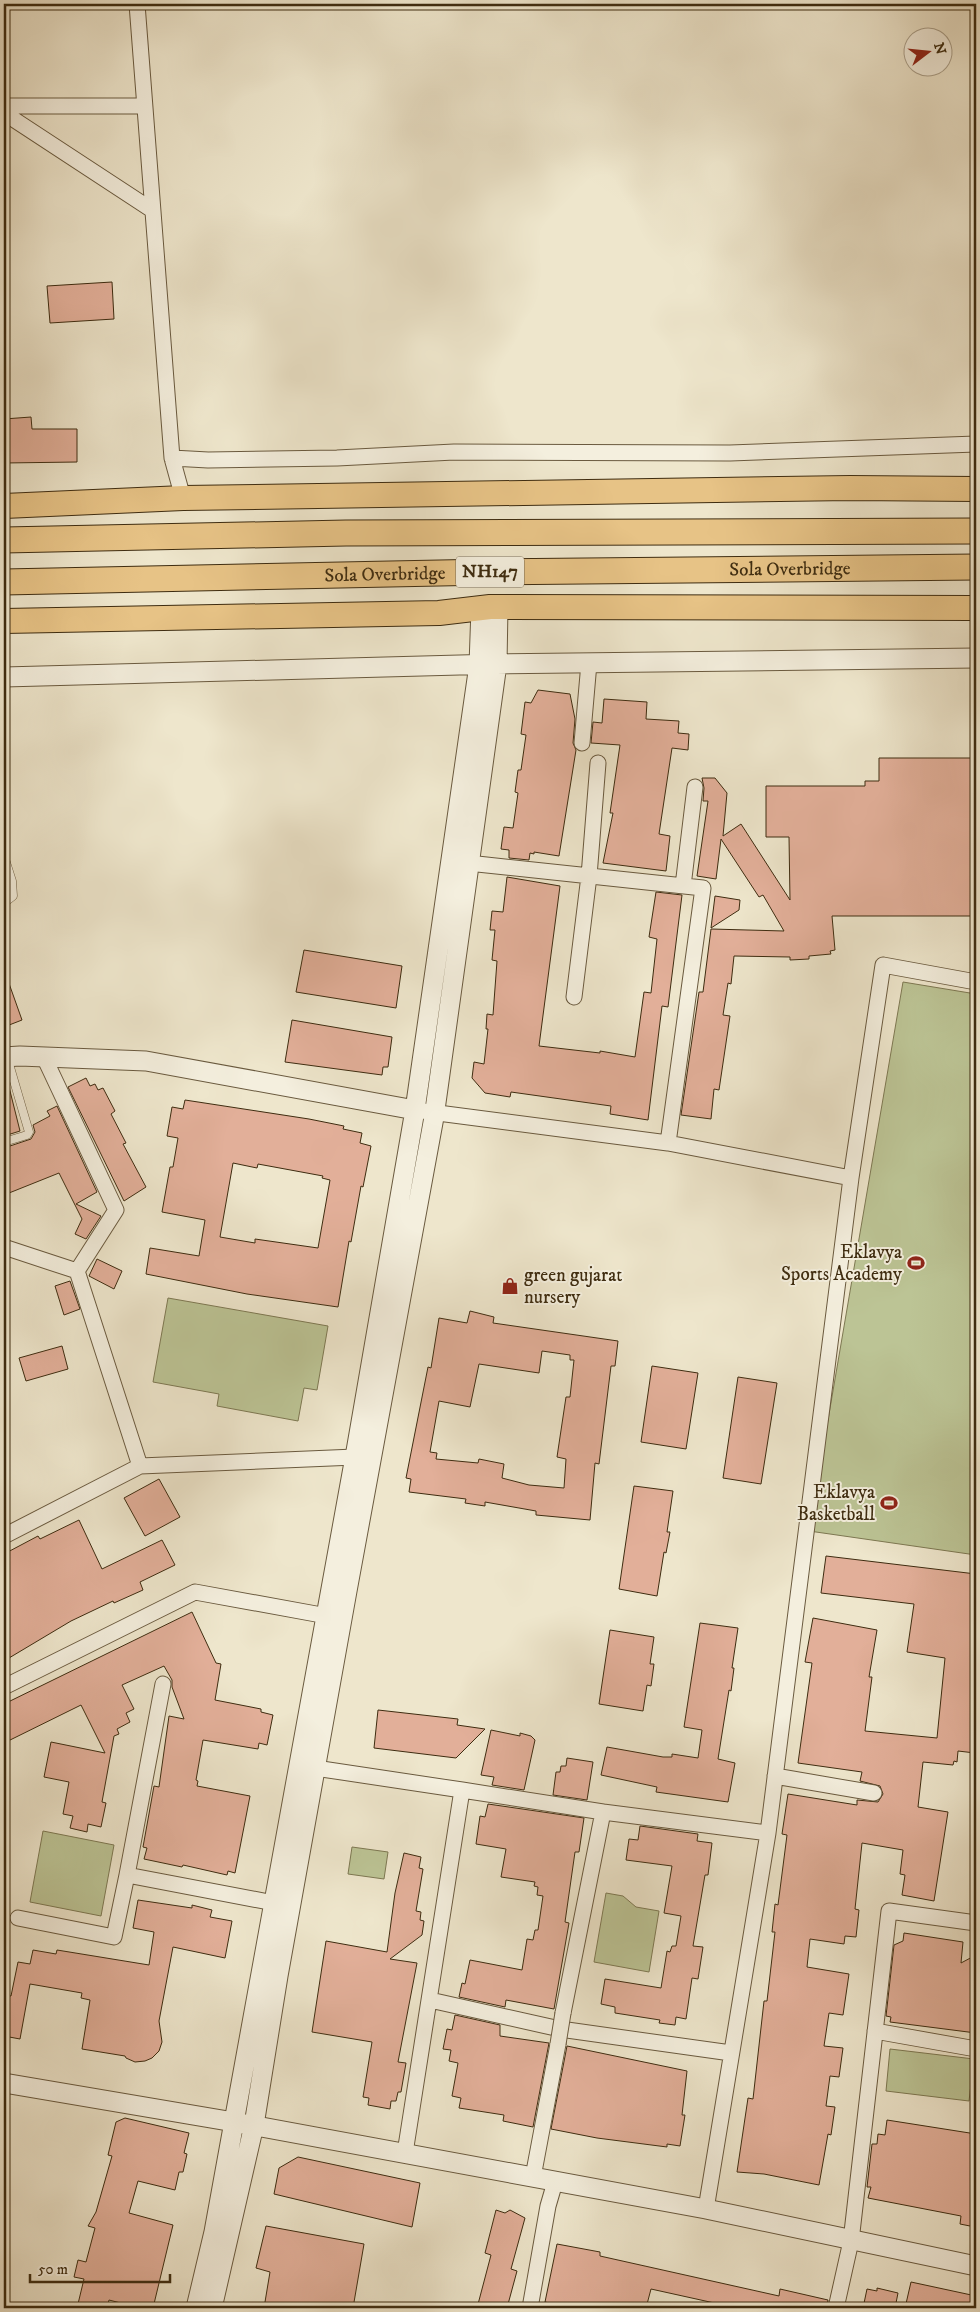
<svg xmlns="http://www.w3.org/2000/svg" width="980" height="2312" font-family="'IM FELL DW Pica',serif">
	<rect width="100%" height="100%" fill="#eee6cc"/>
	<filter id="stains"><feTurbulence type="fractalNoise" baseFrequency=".004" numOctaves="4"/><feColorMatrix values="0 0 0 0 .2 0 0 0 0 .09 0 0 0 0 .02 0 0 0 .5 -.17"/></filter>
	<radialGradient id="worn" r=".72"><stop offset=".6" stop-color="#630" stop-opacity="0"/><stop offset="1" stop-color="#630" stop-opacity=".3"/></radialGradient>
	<path fill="#bcc495" stroke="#7d7852" d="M903,982L976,994V1555L809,1531Z
		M168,1298L328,1326L317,1390L304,1388L298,1421L217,1406L219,1394L153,1382Z
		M43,1831L114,1845L101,1916L30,1902Z
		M352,1847L388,1852L384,1879L348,1874Z
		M606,1893L623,1896L636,1907L659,1911L649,1972L594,1962Z
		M890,2049L974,2059L969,2101L886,2091Z"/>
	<path fill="#e2af99" stroke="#3e2c10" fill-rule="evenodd" d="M112,282L114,319L50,323L47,286Z
		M31,417L32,429H77V462L4,463V419Z
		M538,690L570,694L575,719L573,743L576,750L559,856L534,852V854L530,853L529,860L509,858V850L501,849L504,827L513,828L518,793L515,792L518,770H521L526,735L521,734L525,702L531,703Z
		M604,699L647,702L646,719L679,721L678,733L689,734L688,750L672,748L659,834L670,836L666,871L603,863L613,813H610L620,745L591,743L593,722L602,723Z
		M879,758H976V916H832L835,950L830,951L831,954L809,956V959L790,960V957L734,956L731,984L728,983L723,1015L730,1016L719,1090L714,1089L711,1119L681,1115L699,992H703L711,929L784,931L763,895L759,897L721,839L716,879L697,876L708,801H703L704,788L702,778H715L727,793L723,836L741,824L790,900L789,837H766V786H865V781H879Z
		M507,877L560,886L539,1046L600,1053V1051L635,1057L644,992L651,993L657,939L649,937L656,892L682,895L668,1007L662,1006L648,1120L610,1114L611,1106L511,1092L510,1097L485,1093L472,1078L474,1062L484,1064L488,1029H486L487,1014L493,1015L497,961L492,960L495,930H490L492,911L503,912Z
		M715,896L740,900L739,910L711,928Z
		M304,950L402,966L396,1008L296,992Z
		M4,975H6L22,1020L4,1027Z
		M292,1020L392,1037L388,1067H383L382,1075L285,1062Z
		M86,1078L90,1086L95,1084L98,1090L103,1088L115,1111L111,1114L126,1143L123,1144L146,1187L124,1201L68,1087Z
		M9,1087L20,1131L4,1136V1088Z
		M185,1100L309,1119L344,1126L343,1129L362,1133L360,1143L371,1146L363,1187L361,1186L351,1242L349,1241L338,1307L247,1294L146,1274L150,1248L199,1256L205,1220L162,1212L170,1167H173L178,1138L167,1136L172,1107L183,1109ZM233,1163L257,1168L258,1164L323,1176L322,1178L330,1180L318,1248L255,1239V1243L220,1237Z
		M57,1106L97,1192L76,1204L101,1216L86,1239L75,1234L82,1219L59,1173L9,1193L4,1180V1148L31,1139L35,1132L33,1125L50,1116L47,1111Z
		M97,1259L122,1271L114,1289L89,1276Z
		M70,1281L80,1309L64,1315L55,1286Z
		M470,1311L494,1317L493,1323L618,1341L615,1366H611L599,1464L595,1463L590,1520L536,1515V1511L485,1502V1506L465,1503L466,1499L409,1492L411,1479L406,1478L428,1367L431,1368L439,1318L467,1323ZM542,1351L570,1355V1360H574L570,1397H566L557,1457L566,1459L564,1488L529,1485L502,1478L504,1464L479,1459L478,1463L436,1459L437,1453L430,1452L439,1401L470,1407L479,1364L539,1373Z
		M62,1346L68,1369L26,1381L19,1358Z
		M652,1366L698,1373L686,1449L641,1442Z
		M738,1377L777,1383L761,1484L723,1478Z
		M159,1479L180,1517L145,1536L124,1498Z
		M634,1486L673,1491L667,1532H670L666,1553L664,1552L657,1596L619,1589Z
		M79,1520L102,1569L162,1540L175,1565L140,1582L143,1590L114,1603L113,1601L71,1621L9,1658L4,1647V1554L38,1536L40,1539Z
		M826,1556L976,1574V1743L975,1753L958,1751L957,1762L954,1761L953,1765L923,1762L918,1807L948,1812L934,1901L902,1895L905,1875L900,1874L903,1850L862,1843L855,1909L859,1910L856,1937L845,1936L844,1944L810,1939L807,1967L849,1974L843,2015L829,2013L824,2046L843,2048L839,2077L830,2076L826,2106L835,2107L831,2135L828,2134L819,2185L764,2174L737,2172L748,2098L753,2099L764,2001H767L775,1932H772L775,1904L778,1905L787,1835L782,1834L788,1794L857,1805V1800L878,1802L883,1794L880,1786L860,1781L862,1772L798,1763L812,1663L805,1662L813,1618L877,1630L869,1677H872L865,1731L937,1738L945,1658L907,1652L914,1604L821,1593Z
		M192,1612L216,1663L221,1664L215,1700L261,1709V1712L273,1715L267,1745L259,1743L258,1749L203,1740L196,1780L198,1781L197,1786L250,1796L235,1873L228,1871L227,1875L183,1865L182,1867L144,1859L147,1848L143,1847L154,1786L159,1787L169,1716L184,1719L172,1687V1680L164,1666L122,1685L134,1709L126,1713L130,1722L117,1729L119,1734L114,1736L102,1802L106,1803L101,1827L88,1824L87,1832L70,1828L73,1816L63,1814L69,1782L44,1777L51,1742L105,1753L81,1705L4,1743V1704Z
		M700,1623L738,1628L732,1668H734L731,1691L729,1690L718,1759L735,1763L728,1802L656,1792L657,1787L601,1775L607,1747L663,1757H672V1754L698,1758L702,1730L684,1727Z
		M610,1630L654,1637L650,1664H654L651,1686L647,1685L643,1711L599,1704Z
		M378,1710L458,1719L457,1725L485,1729L456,1758L374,1748Z
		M491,1730L520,1736V1733L531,1736L535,1740L524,1790L492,1785L494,1777L481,1775Z
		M567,1758L593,1762L587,1800L553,1795L556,1772H560L561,1766H566Z
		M488,1804L584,1818L579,1852H575L565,1922L569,1923L554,2009L506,2000L505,2007L459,1997L462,1983L465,1984L470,1960L522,1970L527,1939L533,1940L535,1930H538L543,1896L537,1895L538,1887L534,1886L535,1882L501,1877L506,1849L476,1844L480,1816L485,1817Z
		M640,1826L698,1834L697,1841L712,1843L708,1875H705L693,1946L703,1947L698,1979L692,1978L686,2019L676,2017L675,2025L659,2023L660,2020L615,2013V2007L601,2004L605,1979L661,1988L667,1951L670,1952L672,1946H676L681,1916L664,1913L672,1866L626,1860L629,1839L638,1840Z
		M404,1853L421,1857L419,1868L423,1869L416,1911L421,1912L420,1920L424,1921L422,1935L390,1959L417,1963L398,2062L406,2063L401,2092H398L396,2101H391L390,2109L368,2105L369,2098L363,2097L372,2042L312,2032L326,1941L387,1952L395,1893Z
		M138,1900L192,1908V1905L212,1910L210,1917L232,1921L225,1958L173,1947L159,2021L162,2042L159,2051L152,2058L145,2061L135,2062L126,2058L125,2056L82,2049L90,2000L81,1998L82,1993L30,1984L20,2039L4,2036V1995L11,1996L18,1962L30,1964L33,1950L56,1954L57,1950L149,1965L154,1932L133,1928Z
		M904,1933L963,1942L961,1963L976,1955V2033L890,2022L891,2017L886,2016L894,1945L903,1941Z
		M455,2015L500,2025V2036L549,2043L533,2127L503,2121L504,2115L459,2108L461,2098L452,2096L458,2063L449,2061L451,2050L443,2049L447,2029L452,2030Z
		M567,2046L687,2071L682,2115H685L680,2146L667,2144V2147L597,2138L551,2129Z
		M125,2118L189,2133L184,2153L187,2154L183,2172H179L175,2190L138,2181L129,2213L173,2225L153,2308H140L109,2300L107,2308H77L84,2279L74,2277L78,2260L86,2262L95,2228L88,2226L96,2212L112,2156L108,2155L116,2122Z
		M887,2120L976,2134L975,2227L960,2224L961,2216L868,2198L871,2187H867L872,2144H877L878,2134L885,2135Z
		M298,2157L420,2183L412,2227L274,2194L279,2168Z
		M496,2210L505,2213L510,2210L525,2218L511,2269L517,2271L507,2308H477L491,2255L485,2253Z
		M266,2226L364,2244L353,2308H264L270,2272L256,2268Z
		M557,2244L600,2252V2256L779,2296L780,2289L828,2300L827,2308H737L651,2289L646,2308H573L545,2302Z
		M911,2282L976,2296V2308H905Z
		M877,2288L898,2293L895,2308H863L867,2289L877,2291Z"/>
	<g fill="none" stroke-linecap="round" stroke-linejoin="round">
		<g stroke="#6a5a3f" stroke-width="9">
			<path id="service" d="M4,856L12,881L13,896L4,903
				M4,1142L27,1135L29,1132L7,1057"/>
		</g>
		<g stroke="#6a5a3f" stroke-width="17">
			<path id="minor" d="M137,4L172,458L183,498
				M4,106H144
				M4,113L152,210
				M172,458L208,460L337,458L454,452L730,453L976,444
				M582,743L589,663
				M468,863L703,888L668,1143
				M683,886L695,787
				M574,997L589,876L598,763
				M44,1057L116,1210L77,1271L140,1466L355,1457
				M415,1110L668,1143L851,1178L883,965L976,982
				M4,1247L77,1271
				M4,1536L140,1466
				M4,1687L195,1592L327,1616
				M315,1768L462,1790L405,2153
				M775,1776L874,1793
				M462,1790L603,1812
				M768,1833L851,1178
				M127,1875L163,1684
				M18,1918L114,1937L127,1875L274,1903
				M430,2000L560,2029L731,2053
				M563,2013L603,1812L768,1833L706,2209
				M875,2031L976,2049
				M533,2177L558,2044
				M530,2308L548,2206L555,2182
				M836,2308L851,2241L889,1911L976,1923"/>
		</g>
		<g stroke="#6a5a3f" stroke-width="21">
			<path id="tertiary" d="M4,677L497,664L976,658
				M4,1057L20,1056L146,1061L415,1110
				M4,2083L234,2122L706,2209L976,2266
				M196,2308L214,2232L234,2122L355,1457L415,1110L479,665L481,608
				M212,2308L254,2125L278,1976L347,1591L434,1117L497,664L498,607"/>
		</g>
		<g stroke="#3e2c10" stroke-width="26">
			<path id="primary" d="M4,506L183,498L850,488L976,489
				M4,621L439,613L490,607L976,608"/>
		</g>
		<g stroke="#3e2c10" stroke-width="27">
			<g id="trunk">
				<path d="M4,540L346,533L976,531"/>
				<path id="s1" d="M4,582L489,572L976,567"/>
			</g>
		</g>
		<use href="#service" stroke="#f4efde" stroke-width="8"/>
		<use href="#minor" stroke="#f4efde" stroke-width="15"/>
		<use href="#tertiary" stroke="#f4efde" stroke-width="19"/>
		<use href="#primary" stroke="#e7c386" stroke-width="24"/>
		<use href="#trunk" stroke="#e7c386" stroke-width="25"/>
		<g stroke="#6a5a3f" stroke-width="17" stroke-linecap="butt">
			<path id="minor-bridge" d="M558,2044L563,2013"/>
		</g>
		<use href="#minor-bridge" stroke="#f4efde" stroke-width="15"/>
	</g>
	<defs>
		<g id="stadium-bare" transform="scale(1.35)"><path d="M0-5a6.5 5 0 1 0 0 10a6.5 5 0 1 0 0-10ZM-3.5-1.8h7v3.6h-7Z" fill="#8f2418" stroke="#f4efde" stroke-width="2.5" paint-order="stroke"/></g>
		<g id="shop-bare" transform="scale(1.35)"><path d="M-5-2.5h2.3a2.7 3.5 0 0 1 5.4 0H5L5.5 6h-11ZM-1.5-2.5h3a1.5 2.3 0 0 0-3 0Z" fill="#8f2418" stroke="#f4efde" stroke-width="2.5" paint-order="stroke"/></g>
	</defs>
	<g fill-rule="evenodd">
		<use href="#stadium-bare" x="916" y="1263"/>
		<use href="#shop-bare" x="510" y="1286"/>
		<use href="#stadium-bare" x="889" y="1503"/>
	</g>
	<g text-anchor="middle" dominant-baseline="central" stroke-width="4" stroke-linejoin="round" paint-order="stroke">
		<rect fill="#f4efde" stroke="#75664e" stroke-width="1" x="456" y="556.5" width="68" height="31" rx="4"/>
		<g font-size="18" font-weight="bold" fill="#3e2c10">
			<text x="490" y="572">NH147</text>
		</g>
		<g font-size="19" fill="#3e2c10" stroke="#f4efde">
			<text stroke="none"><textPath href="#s1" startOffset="786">Sola Overbridge</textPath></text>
			<text stroke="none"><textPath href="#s1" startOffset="381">Sola Overbridge</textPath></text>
		</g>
		<g font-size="19" fill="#3e2c10" stroke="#f4efde" text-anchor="end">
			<text x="902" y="1252">Eklavya<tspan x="902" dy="22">Sports Academy</tspan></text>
			<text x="524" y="1275" text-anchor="start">green gujarat<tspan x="524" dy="22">nursery</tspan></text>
			<text x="875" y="1492">Eklavya<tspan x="875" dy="22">Basketball</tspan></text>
		</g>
	</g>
	<rect width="980" height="2312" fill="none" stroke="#eee6cc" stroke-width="20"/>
	<rect x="5" y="5" width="970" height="2302" fill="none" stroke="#3e2c10" stroke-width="2.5"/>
	<rect x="10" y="10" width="960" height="2292" fill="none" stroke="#3e2c10"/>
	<g transform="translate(928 52) rotate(74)"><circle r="24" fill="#f4efde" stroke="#aba18c"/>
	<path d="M0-4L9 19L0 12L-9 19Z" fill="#8f2418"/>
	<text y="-8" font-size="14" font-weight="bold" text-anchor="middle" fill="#3e2c10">N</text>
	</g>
	<path d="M30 2274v8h140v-8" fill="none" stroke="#3e2c10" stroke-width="2.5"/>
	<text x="38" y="2274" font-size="15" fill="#3e2c10" stroke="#f4efde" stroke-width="4" paint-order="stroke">50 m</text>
	<rect width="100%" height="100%" filter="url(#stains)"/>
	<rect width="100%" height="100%" fill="url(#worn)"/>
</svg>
